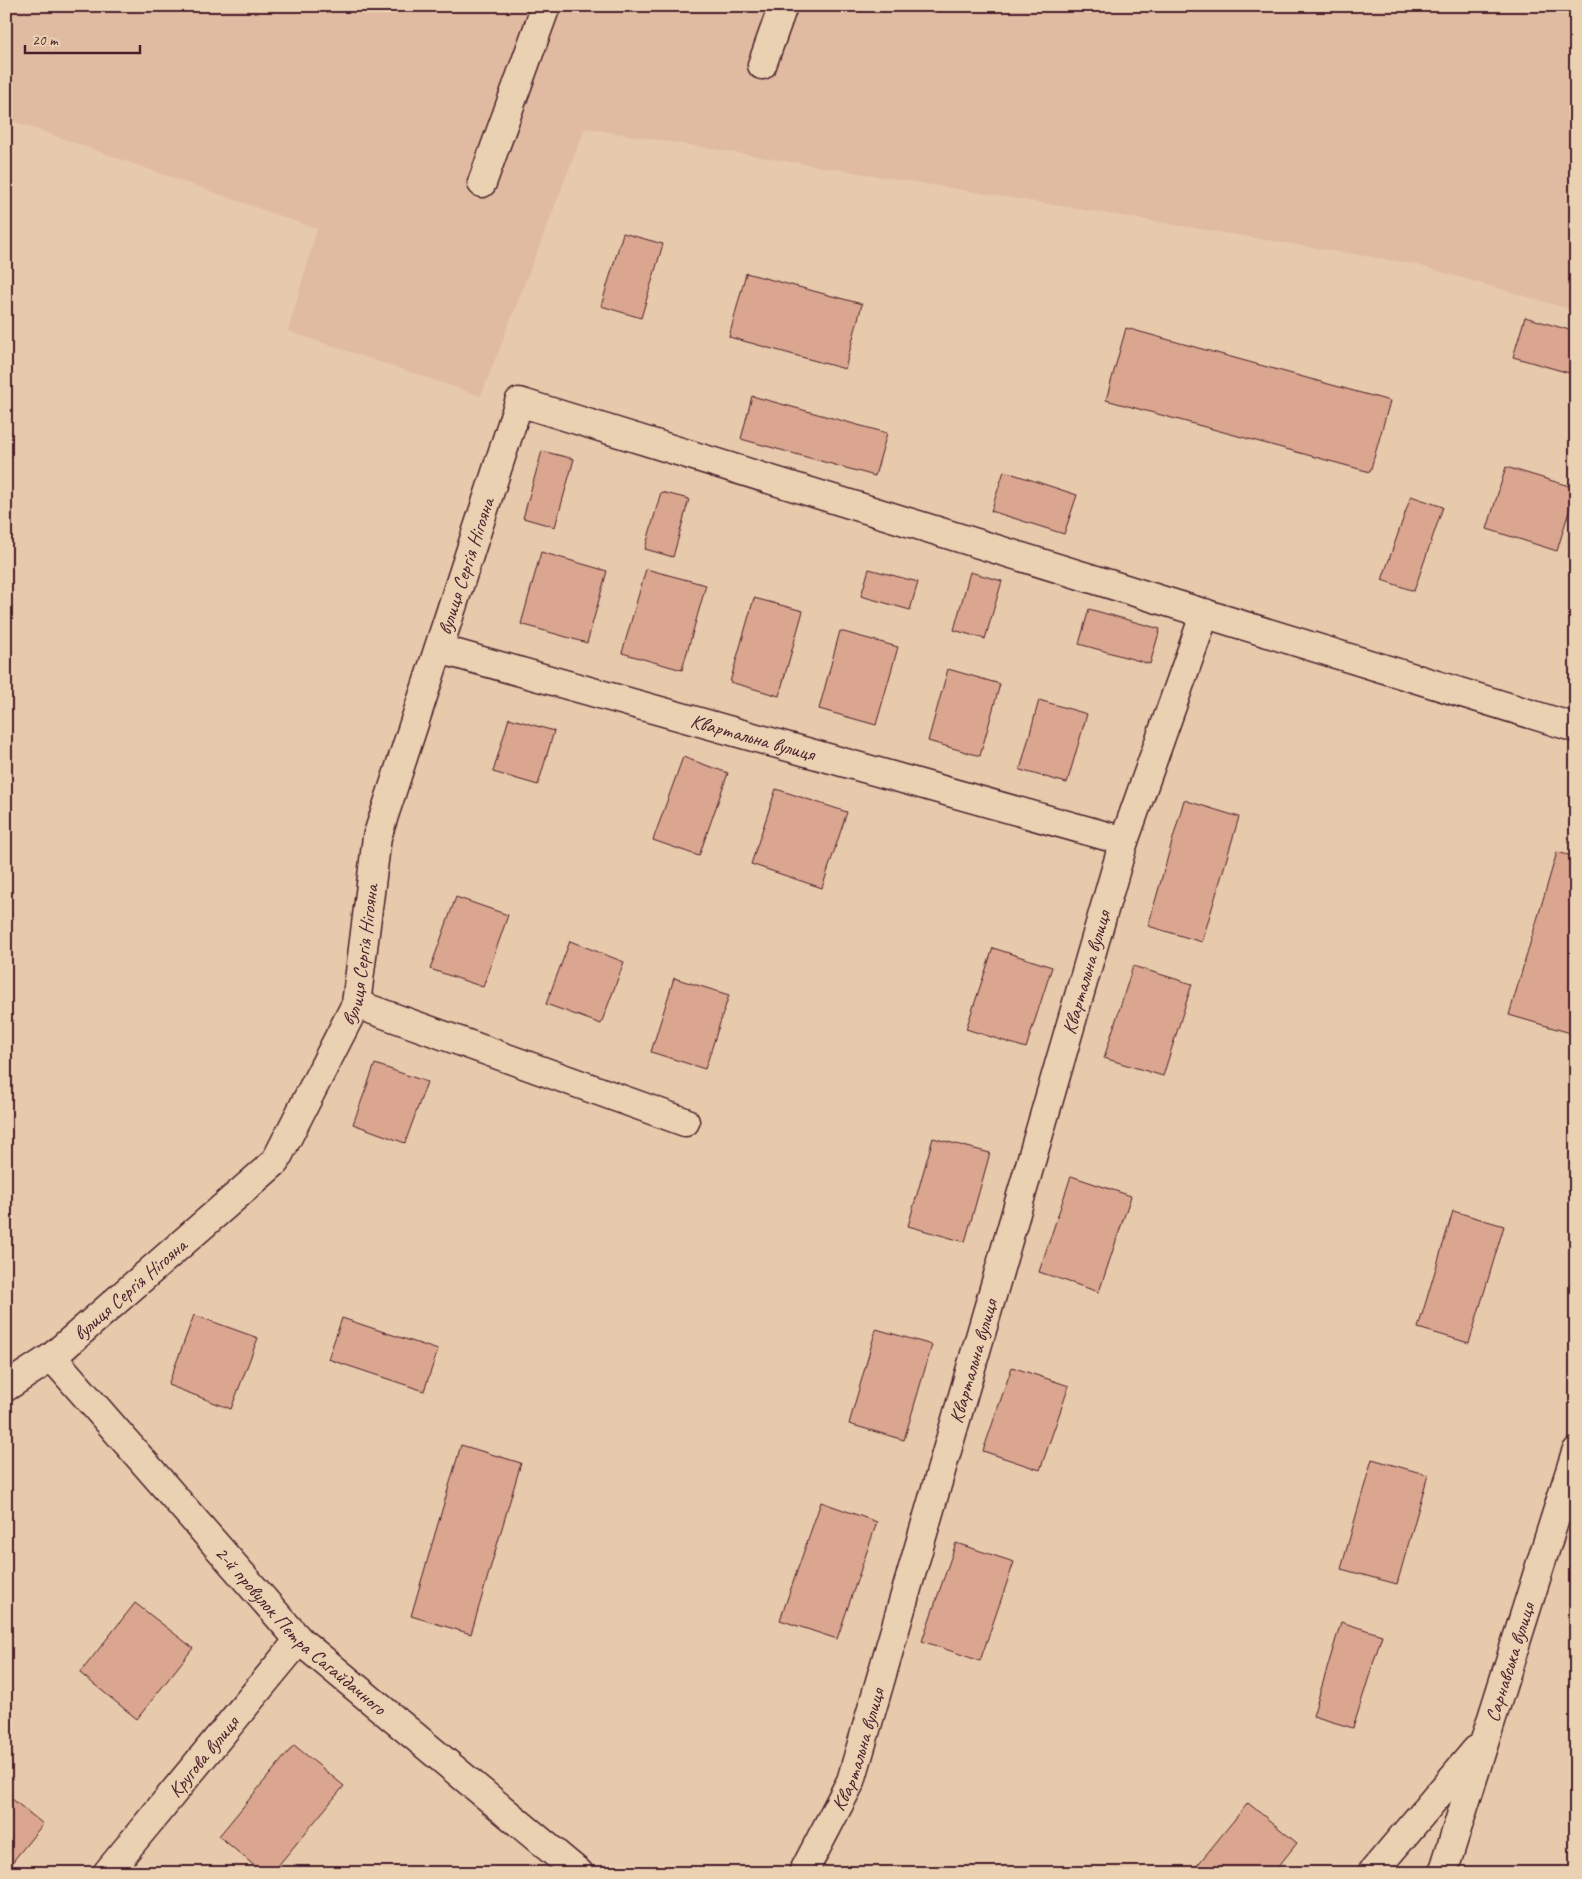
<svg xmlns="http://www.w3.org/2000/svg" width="1582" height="1879" font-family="Caveat,sans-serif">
	<rect width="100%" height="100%" fill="#e7c9ab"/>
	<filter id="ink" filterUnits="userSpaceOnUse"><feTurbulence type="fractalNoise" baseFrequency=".02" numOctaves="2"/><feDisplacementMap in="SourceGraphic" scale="10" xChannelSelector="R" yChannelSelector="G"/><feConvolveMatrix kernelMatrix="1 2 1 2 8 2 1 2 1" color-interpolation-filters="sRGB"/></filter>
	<g filter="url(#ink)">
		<path fill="#e0bba1" d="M6,6H1576V311L1414,264L585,128L481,396L288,331L317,229L16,122L6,115Z"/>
		<path fill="#daa68f" stroke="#4a1f2b" d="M623,233L663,244L641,318L601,306Z
			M746,273L862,304L845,369L729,337Z
			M1525,317L1576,332V375L1513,357Z
			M1126,328L1390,401L1370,472L1106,400Z
			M752,396L887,433L875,476L741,439Z
			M542,451L574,459L555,527L523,518Z
			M1506,467L1576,488L1557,551L1487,529Z
			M1004,471L1077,495L1064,534L991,511Z
			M661,492L689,499L673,557L645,549Z
			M1411,496L1443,507L1414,591L1382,580Z
			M541,552L607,571L587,643L521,624Z
			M646,569L706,585L682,670L622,653Z
			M869,569L918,582L910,610L861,596Z
			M970,572L1002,581L985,639L954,630Z
			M754,598L803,611L779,696L730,682Z
			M1089,609L1160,629L1150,664L1079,644Z
			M840,631L898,647L876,725L819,709Z
			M948,669L1000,684L980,756L928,741Z
			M1039,700L1087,714L1067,783L1020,770Z
			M509,718L554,731L538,785L493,772Z
			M683,757L728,773L699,856L653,840Z
			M776,789L847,812L822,888L751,864Z
			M1184,800L1239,817L1202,942L1148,926Z
			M1557,852L1576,857V1028L1574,1034L1509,1015Z
			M456,897L508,915L483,987L430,969Z
			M570,941L624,962L601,1024L546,1004Z
			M993,948L1052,967L1026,1048L966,1029Z
			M1133,966L1192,984L1163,1076L1104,1058Z
			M674,978L729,995L705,1069L651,1052Z
			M375,1064L427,1082L405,1143L353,1124Z
			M933,1138L990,1153L965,1242L908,1226Z
			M1071,1176L1131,1196L1099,1292L1039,1272Z
			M1453,1211L1504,1226L1469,1343L1418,1328Z
			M194,1315L258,1338L231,1409L168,1385Z
			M342,1318L438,1350L424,1391L328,1359Z
			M876,1329L932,1345L904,1440L849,1424Z
			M1012,1367L1069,1386L1040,1470L983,1451Z
			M461,1445L521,1463L471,1634L411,1616Z
			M1372,1459L1428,1475L1397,1584L1341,1569Z
			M821,1502L877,1522L837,1639L780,1620Z
			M956,1543L1014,1562L980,1661L922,1641Z
			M135,1603L193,1648L137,1719L80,1673Z
			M1341,1622L1382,1635L1353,1728L1313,1716Z
			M294,1745L344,1786L272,1873H263L219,1836Z
			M6,1794L43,1824L6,1870Z
			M1248,1803L1297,1843L1273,1873H1191Z"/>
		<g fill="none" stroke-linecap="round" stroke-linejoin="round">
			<g stroke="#4a1f2b" stroke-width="31">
				<g id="minor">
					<path d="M762,65L783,6"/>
					<path d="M482,183L546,6"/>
					<path id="s1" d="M439,649L1124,841"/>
					<path d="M356,1004L685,1122"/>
					<path id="s2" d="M52,1357L299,1640L579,1873"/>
					<path id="s3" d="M6,1387L52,1357L275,1162L356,1004L377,837L519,402L1576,728"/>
					<path id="s4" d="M107,1873L299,1640"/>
					<path id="s5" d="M803,1873L851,1781L1124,841L1205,613"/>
					<path d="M1372,1873L1476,1750"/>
					<path id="s6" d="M1443,1873L1576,1452"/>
				</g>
			</g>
			<use href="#minor" stroke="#ead1b2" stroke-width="28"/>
		</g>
	</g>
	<g text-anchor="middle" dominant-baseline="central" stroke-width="4.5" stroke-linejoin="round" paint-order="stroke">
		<g font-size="20" fill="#4a1f2b" stroke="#ead1b2">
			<text stroke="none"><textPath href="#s3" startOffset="982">вулиця Сергія Нігояна</textPath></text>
			<text stroke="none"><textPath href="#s1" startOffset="326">Квартальна вулиця</textPath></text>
			<text stroke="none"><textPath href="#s3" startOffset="578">вулиця Сергія Нігояна</textPath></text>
			<text stroke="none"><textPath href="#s5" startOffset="946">Квартальна вулиця</textPath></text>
			<text stroke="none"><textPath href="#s3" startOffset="158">вулиця Сергія Нігояна</textPath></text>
			<text stroke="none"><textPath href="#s5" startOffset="541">Квартальна вулиця</textPath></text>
			<text stroke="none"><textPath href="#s2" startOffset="370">2-й провулок Петра Сагайдачного</textPath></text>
			<text stroke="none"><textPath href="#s6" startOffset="221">Сарнавська вулиця</textPath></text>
			<text stroke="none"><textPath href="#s5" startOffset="136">Квартальна вулиця</textPath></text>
			<text stroke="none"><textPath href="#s4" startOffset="151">Кругова вулиця</textPath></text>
		</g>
	</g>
	<rect width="1582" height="1879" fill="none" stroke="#ead1b2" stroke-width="25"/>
	<rect x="12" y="12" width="1557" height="1854" fill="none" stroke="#4a1f2b" stroke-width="2" filter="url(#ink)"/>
	<path d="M25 45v8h115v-8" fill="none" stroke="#4a1f2b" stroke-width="2.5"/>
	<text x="32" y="45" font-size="15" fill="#4a1f2b" stroke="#ead1b2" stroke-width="4" paint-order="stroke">20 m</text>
</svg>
